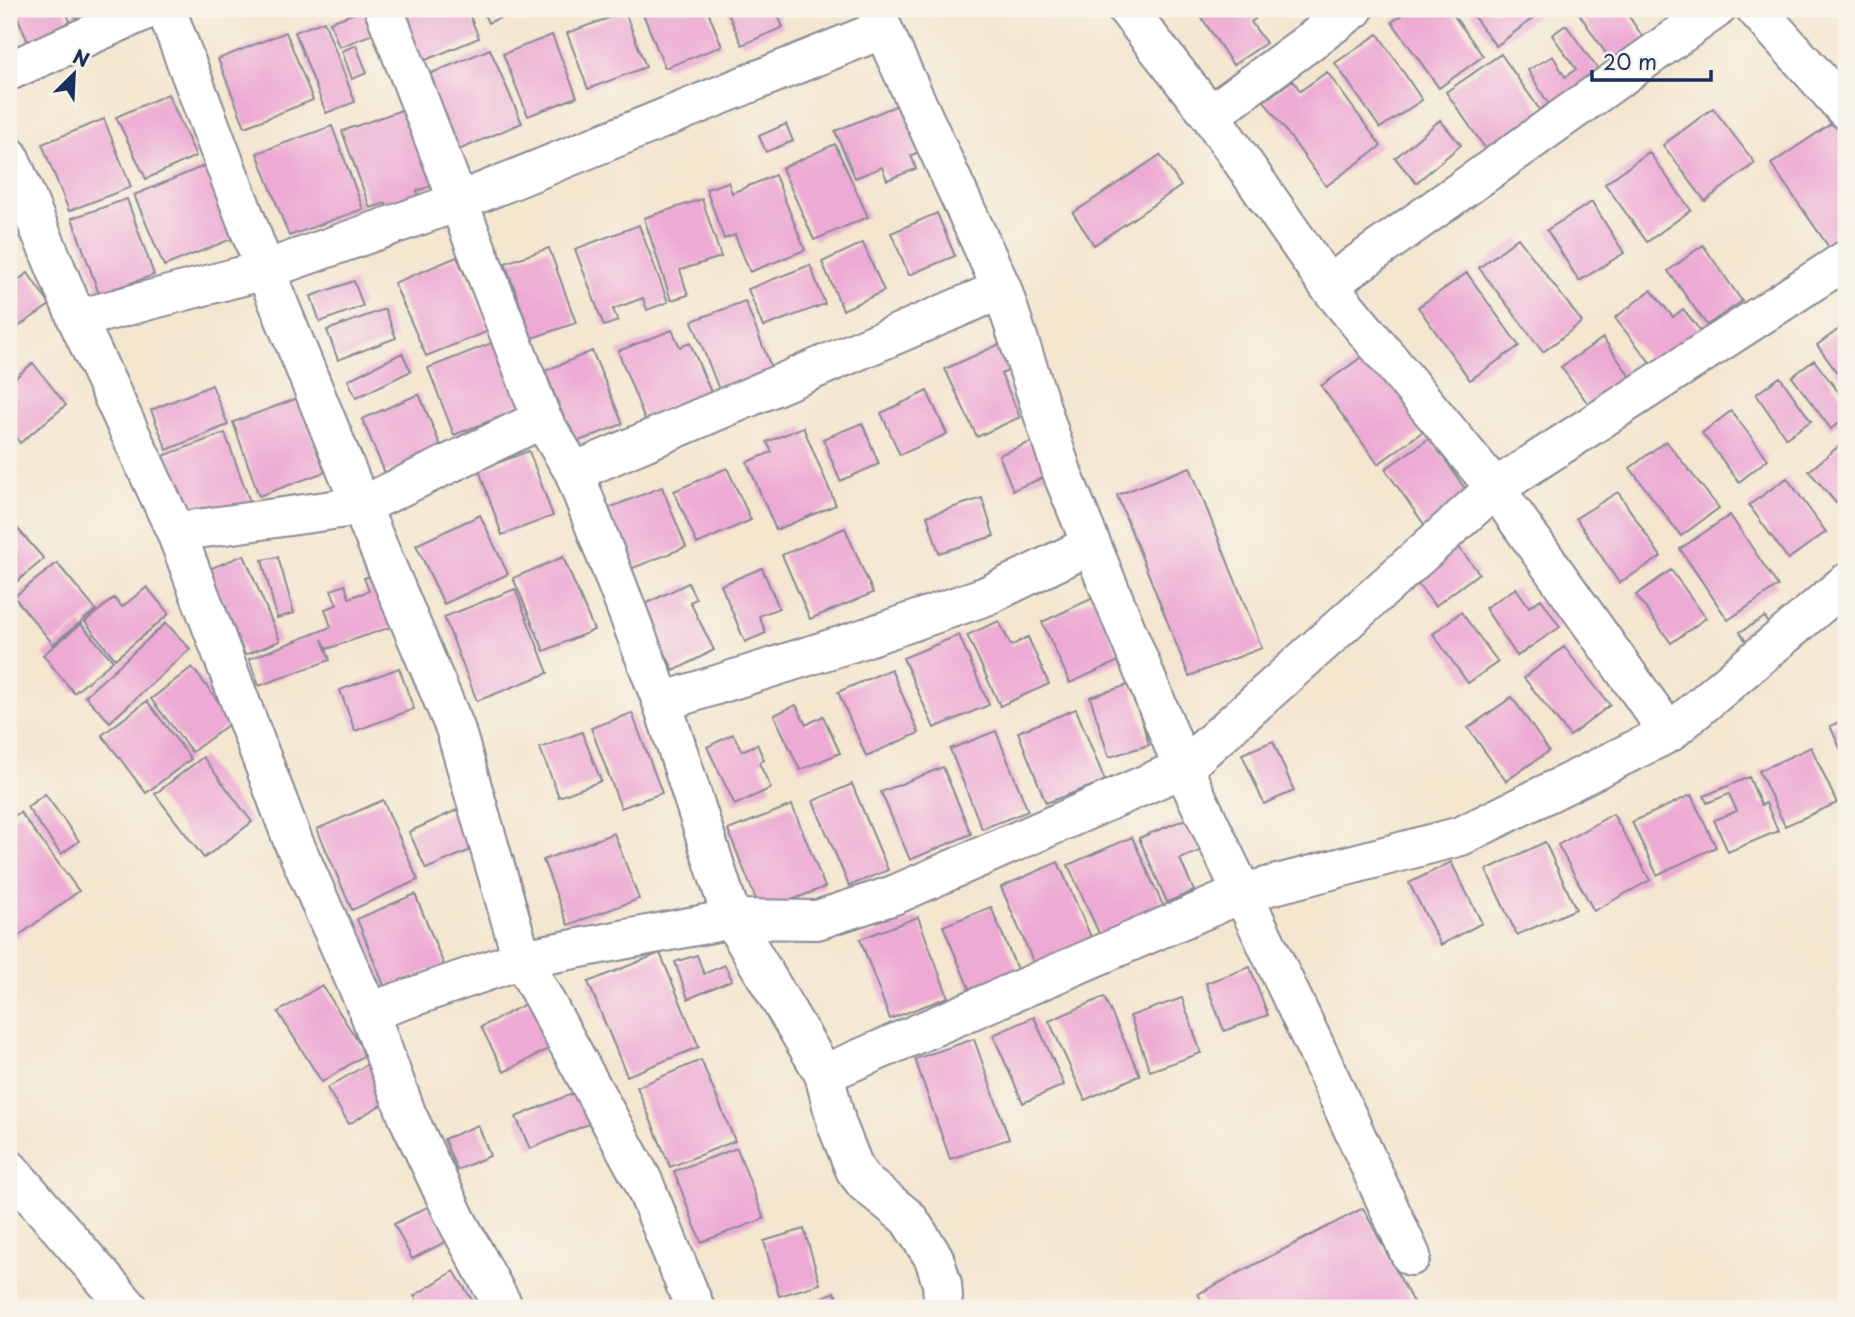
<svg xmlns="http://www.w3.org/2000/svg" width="1855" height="1317" font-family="'Playpen Sans',sans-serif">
	<rect width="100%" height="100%" fill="#f7f3e8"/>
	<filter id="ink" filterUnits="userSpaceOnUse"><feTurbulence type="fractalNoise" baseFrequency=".0143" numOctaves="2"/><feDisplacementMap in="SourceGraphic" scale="14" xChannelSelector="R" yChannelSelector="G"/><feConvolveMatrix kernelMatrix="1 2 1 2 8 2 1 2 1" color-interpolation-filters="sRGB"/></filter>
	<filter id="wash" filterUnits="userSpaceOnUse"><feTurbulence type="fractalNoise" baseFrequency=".00686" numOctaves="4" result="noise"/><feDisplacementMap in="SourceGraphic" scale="28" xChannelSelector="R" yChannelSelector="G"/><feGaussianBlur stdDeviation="1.57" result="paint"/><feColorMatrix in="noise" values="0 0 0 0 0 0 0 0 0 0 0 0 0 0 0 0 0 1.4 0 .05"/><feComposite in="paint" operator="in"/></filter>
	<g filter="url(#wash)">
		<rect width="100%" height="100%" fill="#f4e6cf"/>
		<g id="blocks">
			<path fill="#edaad4" d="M14,9H65L76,36L33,54Z
				M72,9H135L82,33Z
				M399,9H467L479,38L421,62Z
				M482,9H522L488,23Z
				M641,9H707L722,46L665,68Z
				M726,9H775L783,27L742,45Z
				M1196,9H1248L1255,19L1251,22L1266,43L1233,65Z
				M1410,9H1449L1483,56L1439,88L1392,22Z
				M1468,9H1542L1543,11L1496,46Z
				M1576,9H1624L1648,45L1615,67Z
				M363,10L373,34L339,47L330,22Z
				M625,12L646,67L588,89L567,33Z
				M324,21L355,102L326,113L295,32Z
				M1566,25L1607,82L1552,110L1528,70L1553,56L1565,77L1576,69L1552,35Z
				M286,32L313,100L245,127L218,59Z
				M1378,34L1422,100L1380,128L1335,63Z
				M552,35L577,97L528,116L503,54Z
				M356,45L367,73L352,79L342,51Z
				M490,49L522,123L454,152L422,77Z
				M1501,54L1549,123L1494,161L1446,92Z
				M1327,72L1381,146L1326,186L1264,101L1293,80L1300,91Z
				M168,94L196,156L146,179L116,117Z
				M907,101L927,149L911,155L916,169L887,180L882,167L855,178L835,131Z
				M410,107L438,184L417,191L420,200L389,212L386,203L370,208L342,131Z
				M1713,108L1755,163L1705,201L1663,145Z
				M104,119L131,187L69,211L42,144Z
				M1440,120L1461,145L1416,183L1395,158Z
				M1835,121L1846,137V240L1831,250L1771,164Z
				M786,124L793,141L766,152L759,136Z
				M332,126L363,209L289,236L257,153Z
				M835,144L868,217L814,240L782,168Z
				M1649,152L1691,210L1647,242L1605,184Z
				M1160,155L1181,186L1094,245L1073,213Z
				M204,166L234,238L164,266L134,195Z
				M775,175L805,250L750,272L735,235L724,239L706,189L728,182L732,193Z
				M127,199L154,275L99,294L72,218Z
				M702,199L721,257L680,270L688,295L671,300L644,218Z
				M1592,202L1624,253L1579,281L1547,230Z
				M937,213L955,256L909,275L891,233Z
				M9,219L21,235L9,245Z
				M639,225L668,302L647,310L643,298L613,309L618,321L604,326L575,249Z
				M1518,238L1582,322L1543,352L1479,268Z
				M863,243L884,291L843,310L822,262Z
				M1703,245L1742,301L1707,325L1668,271Z
				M549,248L576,323L532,338L505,263Z
				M457,257L489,331L426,356L394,283Z
				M810,265L825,304L763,327L748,289Z
				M28,273L50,305L13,330L9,324V286Z
				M1467,273L1519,346L1470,380L1418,307Z
				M354,281L363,306L320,322L311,296Z
				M1651,290L1673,317L1683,309L1703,334L1657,371L1615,318Z
				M745,301L775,377L722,397L692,321Z
				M385,309L396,338L338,360L327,330Z
				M1846,324V385L1817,345Z
				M672,330L680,347L690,343L716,404L649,430L618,351Z
				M1603,338L1636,385L1595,413L1561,367Z
				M499,340L526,407L454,435L428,368Z
				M1002,343L1014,368L1001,374L1020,417L977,437L945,369Z
				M1373,349L1429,427L1378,464L1321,386Z
				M592,351L623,424L574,443L545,371Z
				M402,353L411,371L356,398L348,380Z
				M1814,360L1846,402V417L1831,429L1792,377Z
				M33,363L66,405L20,443L9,429V383Z
				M1780,377L1811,421L1786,438L1756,394Z
				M212,385L228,425L167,450L151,410Z
				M927,391L947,434L900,455L881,413Z
				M419,394L442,449L385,473L362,419Z
				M298,398L325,472L259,496L233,422Z
				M1731,411L1768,459L1739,482L1702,433Z
				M862,423L879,464L840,481L823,439Z
				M803,427L836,505L776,530L747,462L772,452L767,442Z
				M225,433L250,502L188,525L163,456Z
				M1430,438L1470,496L1426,527L1385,469Z
				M1036,440L1050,475L1013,490L999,455Z
				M1846,440V495L1836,503L1809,471Z
				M1666,441L1719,508L1681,536L1630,468Z
				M529,451L553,516L502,535L479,470Z
				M1190,467L1262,648L1189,676L1117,495Z
				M727,468L751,520L697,544L674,491Z
				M1787,478L1826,532L1788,559L1749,505Z
				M662,487L686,547L623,572L598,512Z
				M1618,492L1661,557L1619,583L1576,518Z
				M982,498L994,536L939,553L927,516Z
				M480,515L508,574L444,604L416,545Z
				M1730,515L1778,586L1728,620L1680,549Z
				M11,521L44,559L9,588V523Z
				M845,528L873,593L810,619L782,555Z
				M1457,545L1479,573L1435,606L1414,579Z
				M244,555L280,641L245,655L209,569Z
				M278,557L294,613L277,618L262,560Z
				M563,557L594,630L544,651L513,578Z
				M57,563L96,610L53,644L14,597Z
				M762,568L779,608L759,616L766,633L745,642L721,585Z
				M1671,570L1706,618L1671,643L1636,595Z
				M371,576L382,606L386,604L394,626L327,649L322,639L330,660L259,686L249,659L331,627L325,609L337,605L331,590L345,585L349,598L369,591L364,578Z
				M688,583L696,599L690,602L714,650L674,671L641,606Z
				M147,587L169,614L115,659L85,622L114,598L122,607Z
				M1516,588L1529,607L1541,599L1560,627L1517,656L1485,608Z
				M515,589L548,673L477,701L444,617Z
				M1093,598L1121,660L1070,683L1042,622Z
				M1461,612L1498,662L1468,683L1433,634Z
				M1765,617L1773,631L1749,646L1740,632Z
				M999,621L1011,646L1028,637L1049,684L1000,706L967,635Z
				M166,623L190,649L110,722L85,696Z
				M81,624L113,661L74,693L43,655Z
				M959,635L989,705L934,728L903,658Z
				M1564,647L1610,705L1570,736L1524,678Z
				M192,667L233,721L192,752L151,699Z
				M399,668L414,709L355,731L340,690Z
				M891,669L919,733L866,756L838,692Z
				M1131,684L1149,745L1109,757L1090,697Z
				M1512,697L1549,751L1506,781L1468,728Z
				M147,701L191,759L146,793L102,735Z
				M796,705L806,725L823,716L840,753L800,770L774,715Z
				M1076,709L1105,781L1046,803L1018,732Z
				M632,713L662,793L621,808L591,728Z
				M1846,719V761L1830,726Z
				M996,731L1028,811L982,829L950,749Z
				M582,732L601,781L559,797L540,748Z
				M733,734L742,751L757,744L764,760L759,763L771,788L735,805L707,747Z
				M1273,741L1294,791L1264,804L1242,754Z
				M1811,747L1837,803L1785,826L1759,771Z
				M203,757L252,822L204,858L155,794Z
				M943,767L971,834L910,860L881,792Z
				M1749,777L1761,805L1766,803L1778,831L1728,852L1714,820L1737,811L1729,794L1707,803L1704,796Z
				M852,784L888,870L849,886L813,801Z
				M45,794L79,841L61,854L27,807Z
				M1691,795L1716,847L1657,875L1632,822Z
				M383,800L418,880L352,910L317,829Z
				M792,805L825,887L761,912L728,830Z
				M461,808L473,849L426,869L409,832Z
				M20,812L79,891L9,943V820Z
				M1613,814L1650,880L1594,911L1558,845Z
				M1188,818L1202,850L1180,859L1194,891L1167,902L1139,838Z
				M614,833L639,899L568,925L543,860Z
				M1132,837L1166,912L1102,940L1068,865Z
				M1545,842L1576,909L1517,935L1486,870Z
				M1058,862L1096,948L1038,973L1001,887Z
				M1451,862L1482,923L1441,945L1409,883Z
				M415,894L444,965L385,988L357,919Z
				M991,907L1021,979L973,998L943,926Z
				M918,917L948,997L890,1019L860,939Z
				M660,953L699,1047L627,1076L588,982Z
				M697,955L704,974L725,965L732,980L688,999L675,962Z
				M1250,967L1268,1015L1224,1031L1206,983Z
				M322,985L366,1054L322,1082L278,1012Z
				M1104,997L1140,1075L1085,1100L1049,1021Z
				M537,998L560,1043L504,1072L481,1027Z
				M1182,998L1201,1053L1150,1071L1130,1016Z
				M1034,1017L1064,1085L1023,1103L993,1035Z
				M974,1039L1009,1139L950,1159L915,1059Z
				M701,1060L735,1141L670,1167L637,1087Z
				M373,1061L394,1097L349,1124L327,1088Z
				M578,1091L591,1123L530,1149L516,1117Z
				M478,1125L490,1156L457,1170L444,1139Z
				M737,1148L764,1219L701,1242L674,1171Z
				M431,1205L449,1240L412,1259L394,1224Z
				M1363,1208L1416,1308H1206L1198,1294Z
				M804,1229L820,1284L779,1296L764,1241Z
				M454,1271L477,1308H422L414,1296Z
				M834,1292L842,1308H799Z"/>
		</g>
	</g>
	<g filter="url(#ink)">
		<use href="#blocks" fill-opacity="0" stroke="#888a96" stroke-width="2"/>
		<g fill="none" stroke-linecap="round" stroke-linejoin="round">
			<g stroke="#888a96" stroke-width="42">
				<path id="minor" d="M166,9L265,270L361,506L455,728L522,959L643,1181L695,1308
					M384,9L542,419L574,472L662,702L732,919L824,1074L837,1125L855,1170L865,1183L908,1218L934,1258L942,1284L943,1297L941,1308
					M876,9L883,29L1002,289L1064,478L1183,768L1321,1059L1411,1256
					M1127,9L1210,115L1328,285L1495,488L1669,733
					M1756,9L1846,110
					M9,71L149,9
					M1210,115L1354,9
					M9,156L77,319L176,532L293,841L369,1012L407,1115L457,1221L504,1308
					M1328,285L1716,9
					M77,319L265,270L458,202L883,29
					M574,472L1002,289
					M176,532L361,506L542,419
					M662,702L853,642L986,596L1091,545
					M369,1012L522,959L732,919L817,920L894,895L1183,768L1495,488L1846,260
					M824,1074L1243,893L1461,836L1669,733L1846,583
					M9,1169L129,1308"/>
			</g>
			<use href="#minor" stroke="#fff" stroke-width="38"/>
		</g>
	</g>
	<rect width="1855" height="1317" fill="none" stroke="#f7f3e8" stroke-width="35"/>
	<g transform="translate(74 74) rotate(24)" stroke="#f7f3e8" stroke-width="5" paint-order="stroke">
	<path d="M0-5L12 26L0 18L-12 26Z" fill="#1b2f5e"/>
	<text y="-10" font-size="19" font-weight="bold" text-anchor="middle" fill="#1b2f5e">N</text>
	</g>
	<path d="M1592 70v10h119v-10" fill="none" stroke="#1b2f5e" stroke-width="3.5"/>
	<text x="1603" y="70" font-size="21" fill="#1b2f5e" stroke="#f7f3e8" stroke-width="5" paint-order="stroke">20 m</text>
</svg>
